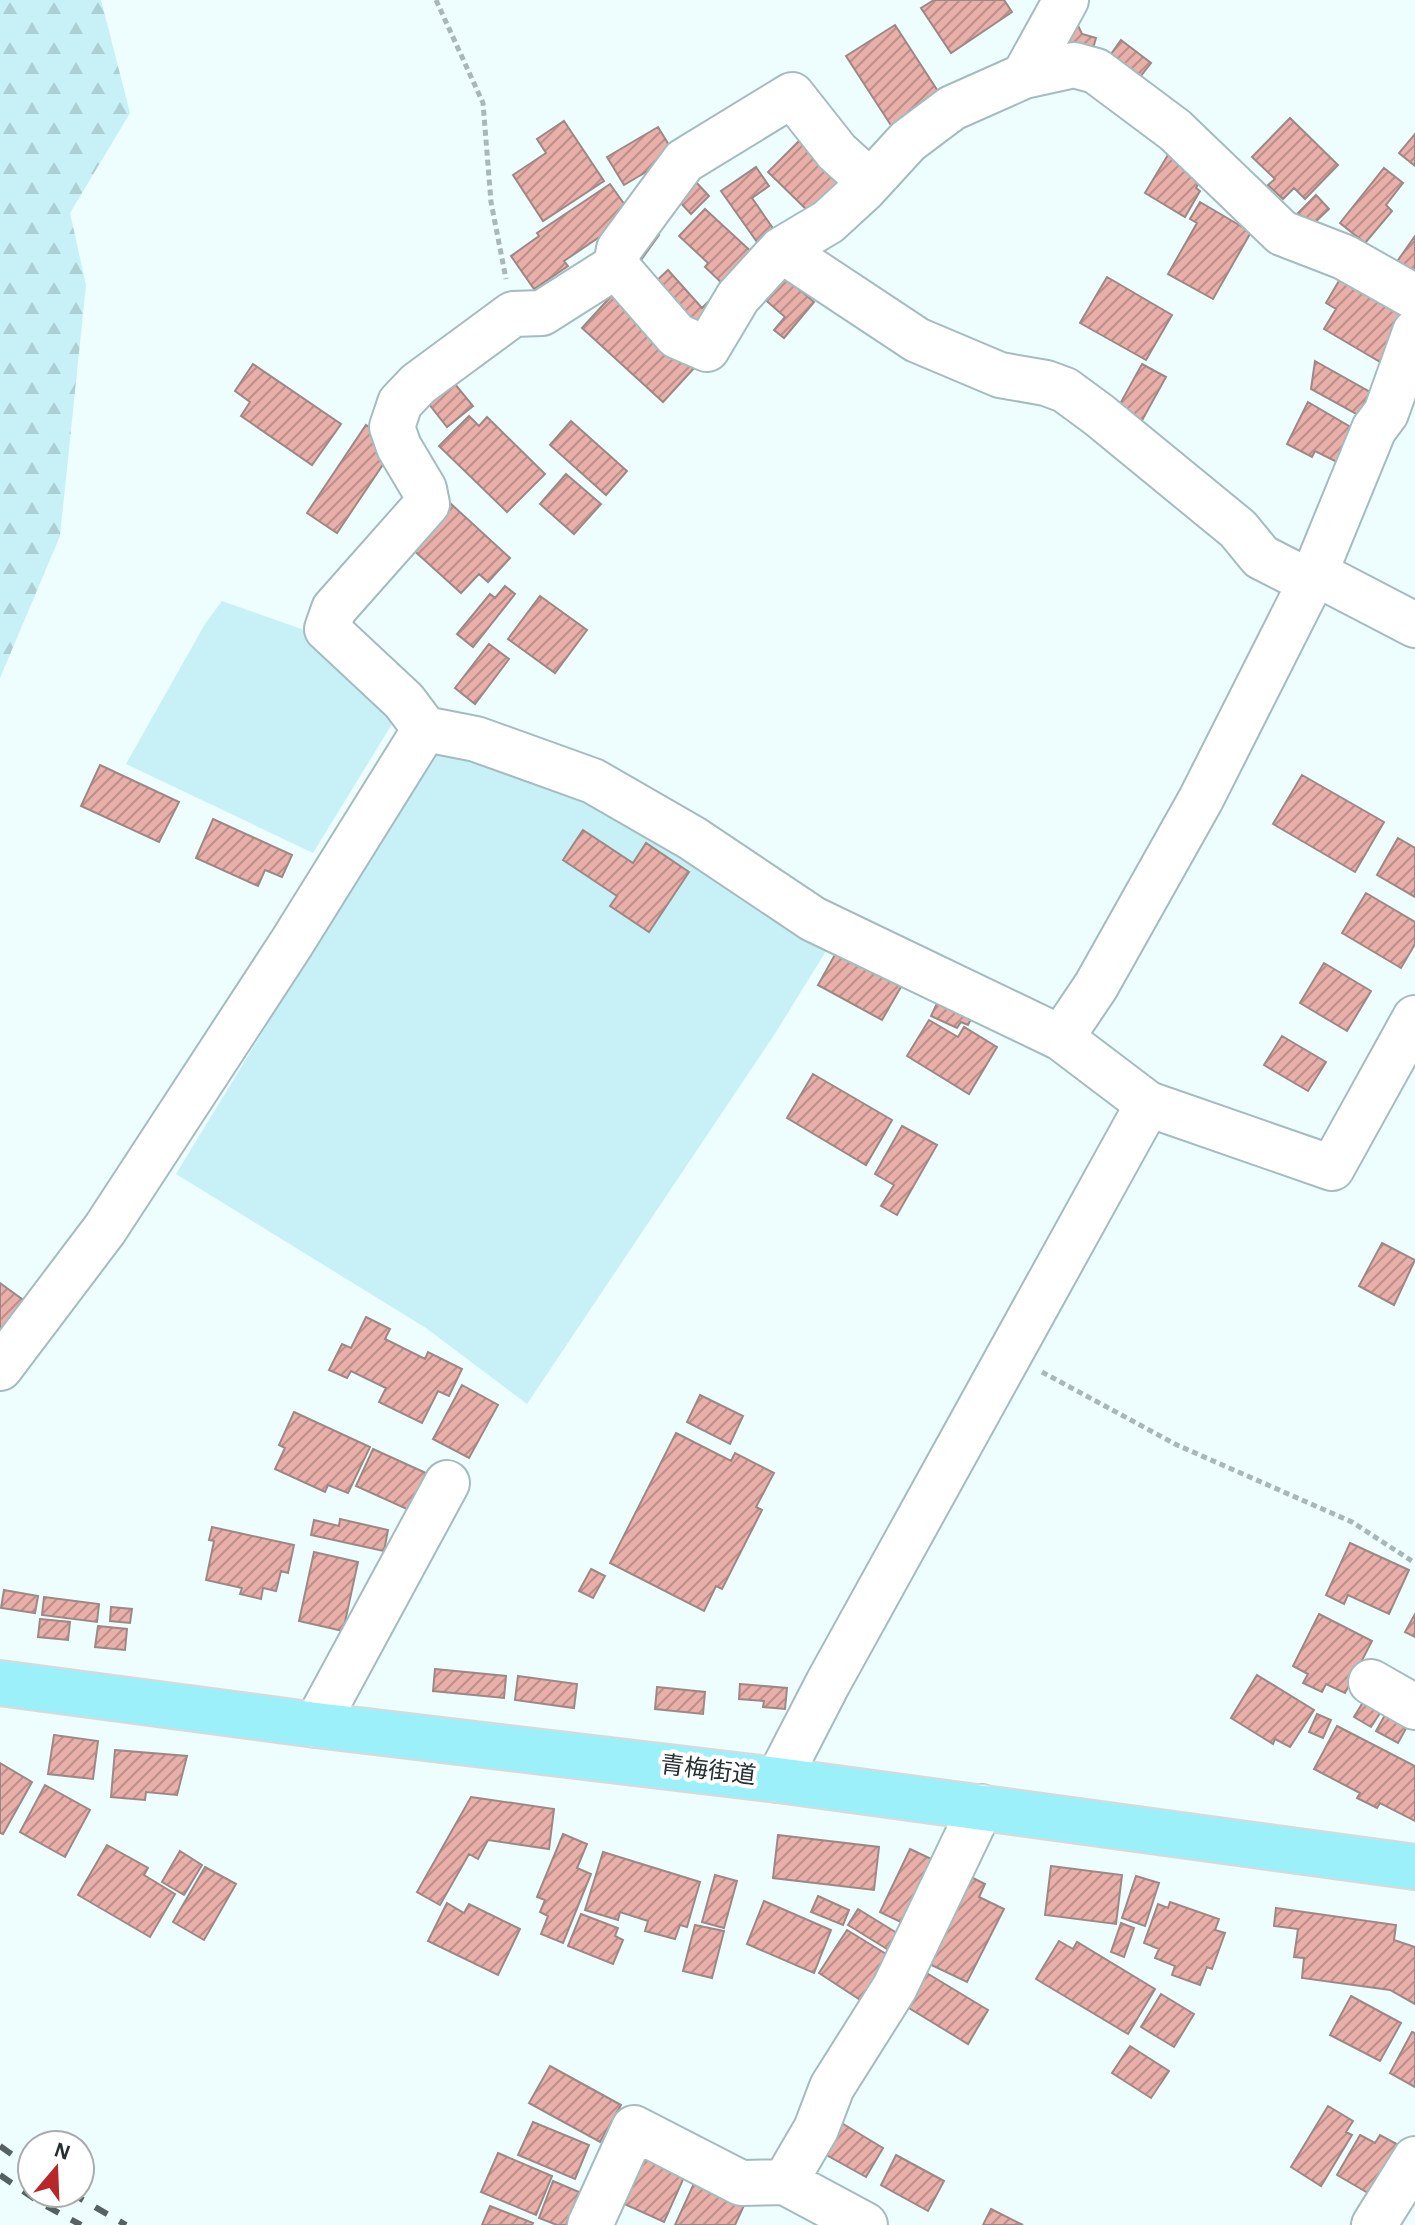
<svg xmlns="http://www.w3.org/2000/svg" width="1415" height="2225" font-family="'Alegreya Sans','Noto Sans JP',sans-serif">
	<defs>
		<pattern id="forest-firs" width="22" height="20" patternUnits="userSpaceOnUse" patternTransform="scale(2)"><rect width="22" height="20" fill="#c7f1f6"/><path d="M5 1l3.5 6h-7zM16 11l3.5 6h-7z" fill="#abcfd3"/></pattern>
		<pattern id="building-hatch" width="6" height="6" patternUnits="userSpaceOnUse" patternTransform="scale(2)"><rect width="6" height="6" fill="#e9afa9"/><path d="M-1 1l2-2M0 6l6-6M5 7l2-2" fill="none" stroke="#bd8f8a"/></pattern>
	</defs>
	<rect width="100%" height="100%" fill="#eefdfe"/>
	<path fill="url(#forest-firs)" d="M0,0H101L130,113L70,213L86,285L60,536L0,678Z"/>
	<path fill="#c7f1f6" d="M222,601L310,632L400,711L313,853L126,764L205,624Z
		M433,752H467L587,794L831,943L776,1032L527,1404L426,1328L176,1174Z"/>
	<path fill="url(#building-hatch)" stroke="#9d8886" stroke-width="2" d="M934,0H1004L1012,12L951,53L921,8Z
		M1072,13L1082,34L1096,38L1091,55L1045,58Z
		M895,25L943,99L894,130L846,56Z
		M1121,40L1151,63L1133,86L1104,64Z
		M1290,118L1338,165L1305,199L1294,188L1283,199L1268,185L1275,179L1252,157Z
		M564,121L604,181L543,221L513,175L546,153L537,139Z
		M658,127L675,155L624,185L607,157Z
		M1415,134V166L1399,153Z
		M799,141L841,182L810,213L768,172Z
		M1171,150L1203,176L1196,188L1200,191L1185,217L1145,193Z
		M756,167L769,186L752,198L779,237L762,249L721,191Z
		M1384,168L1403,183L1386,205L1392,211L1365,243L1340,223Z
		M695,181L709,196L691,214L677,199Z
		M610,184L632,215L564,261L568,266L534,289L511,256L539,236L537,233Z
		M1316,195L1329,209L1311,226L1298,213Z
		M1200,202L1251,232L1213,299L1168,274L1197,223L1190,219Z
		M705,209L756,256L726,287L705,267L708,263L679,236Z
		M648,227L659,235L641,260L630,252Z
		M1415,236V276L1396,263Z
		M668,270L702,308L710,300L719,309L695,330L653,284Z
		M780,273L814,302L784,338L774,330L785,317L761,296Z
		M1107,277L1172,315L1146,360L1080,323Z
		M1340,279L1406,316L1387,366L1324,329L1336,309L1326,303Z
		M614,293L695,367L663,402L582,328Z
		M1315,361L1370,392L1358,415L1311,389Z
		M253,364L341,424L312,465L241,416L250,402L235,391Z
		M1142,364L1166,377L1139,426L1115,413Z
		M450,378L473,406L447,427L425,399Z
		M1308,402L1359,432L1343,465L1315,451L1312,457L1287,444Z
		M469,416L479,426L487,417L545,474L507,512L439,446Z
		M571,421L627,471L606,495L550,445Z
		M366,425L386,438L390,454L337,533L307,513Z
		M566,474L601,504L574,534L540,504Z
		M450,503L510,558L488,582L479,574L461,593L410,547Z
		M505,586L515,594L473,647L457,634L490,594L495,598Z
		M540,596L587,630L555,673L508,639Z
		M489,644L509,659L475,704L455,688Z
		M100,765L179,802L159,842L81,806Z
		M1302,775L1384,822L1355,872L1273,824Z
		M213,819L292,855L282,877L265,870L258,886L196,858Z
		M583,830L633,863L646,843L689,872L649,932L610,906L617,896L563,860Z
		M1398,838L1415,848V897L1377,875Z
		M1366,893L1415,922V944L1401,968L1342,933Z
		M837,951L901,987L882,1020L818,985Z
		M1324,963L1371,991L1347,1031L1300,1003Z
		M939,999L973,1015L968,1025L961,1022L957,1028L931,1016Z
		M929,1020L958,1037L964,1027L997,1047L969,1094L907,1056Z
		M1282,1036L1326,1062L1308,1091L1264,1065Z
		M813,1074L892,1120L866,1165L787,1118Z
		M902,1126L937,1145L897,1215L881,1206L894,1185L875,1174Z
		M1382,1243L1415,1260L1394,1305L1359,1286Z
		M0,1283L26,1302L0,1338Z
		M366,1317L390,1329L385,1339L425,1359L428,1352L462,1369L449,1396L438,1391L422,1423L379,1402L386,1388L351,1371L347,1378L329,1370L342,1344L351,1348Z
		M462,1385L498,1405L469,1458L433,1439Z
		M700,1395L743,1416L730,1444L687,1422Z
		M294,1412L370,1447L348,1493L328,1485L325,1492L275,1469L285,1448L279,1445Z
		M676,1433L731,1461L735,1453L774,1473L756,1507L762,1510L722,1589L716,1586L704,1611L610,1563Z
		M373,1449L426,1473L409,1510L356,1486Z
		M340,1519L388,1530L384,1551L311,1535L314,1520L339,1526Z
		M212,1527L294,1545L288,1573L281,1571L276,1591L263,1588L261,1599L240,1594L242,1588L206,1580L214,1541L209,1540Z
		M1350,1543L1409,1570L1389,1614L1348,1595L1344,1604L1326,1595Z
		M314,1552L358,1562L343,1631L299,1621Z
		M591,1569L605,1576L593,1598L579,1591Z
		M4,1590L38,1596L35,1613L1,1608Z
		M44,1597L99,1604L97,1622L42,1615Z
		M111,1607L132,1609L130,1623L110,1621Z
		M1319,1614L1372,1641L1345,1693L1326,1684L1322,1692L1303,1683L1308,1674L1293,1666Z
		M1415,1614V1637L1405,1632Z
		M40,1619L70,1622L68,1640L38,1637Z
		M98,1626L127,1629L125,1650L95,1647Z
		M435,1669L506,1676L504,1698L433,1691Z
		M1257,1675L1314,1710L1290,1747L1275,1739L1273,1744L1231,1718Z
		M518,1676L577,1684L574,1708L515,1700Z
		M740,1684L787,1688L785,1709L763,1707L764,1701L739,1699Z
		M657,1687L705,1692L703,1714L655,1709Z
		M1365,1699L1382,1710L1371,1727L1354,1717Z
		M1386,1713L1408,1725L1398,1743L1376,1731Z
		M1317,1714L1331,1720L1323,1738L1309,1732Z
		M1337,1726L1415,1766V1821L1380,1803L1377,1808L1357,1798L1360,1793L1314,1769Z
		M54,1735L98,1741L93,1779L48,1774Z
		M115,1750L187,1756L177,1795L146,1792L145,1800L111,1797Z
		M0,1763L32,1782L3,1834L0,1833Z
		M45,1785L90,1810L65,1857L20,1832Z
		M471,1797L554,1809L549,1849L488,1840L478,1859L469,1854L440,1905L417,1892Z
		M563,1834L587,1844L577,1868L591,1874L563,1943L541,1934L548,1916L540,1912L545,1900L537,1897Z
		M778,1835L879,1847L874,1890L773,1878Z
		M107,1845L148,1868L144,1875L175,1894L150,1937L78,1895Z
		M910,1849L942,1864L911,1927L880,1912Z
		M180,1851L202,1865L184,1895L162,1882Z
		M603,1852L700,1882L687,1927L680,1925L675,1939L645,1931L648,1921L620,1912L618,1920L585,1910Z
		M1051,1866L1122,1875L1116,1924L1045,1915Z
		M205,1867L236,1884L204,1940L173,1922Z
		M715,1875L737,1881L724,1928L702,1922Z
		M967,1875L985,1884L979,1897L1004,1909L967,1982L923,1961Z
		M1136,1876L1159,1883L1145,1926L1122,1918Z
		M818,1896L849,1910L843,1925L811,1912Z
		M764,1901L831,1930L814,1973L747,1944Z
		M1170,1902L1219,1919L1215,1930L1225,1933L1212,1969L1207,1967L1200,1985L1172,1975L1175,1966L1155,1958L1159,1949L1144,1943L1158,1904L1168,1908Z
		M447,1903L464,1913L469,1904L520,1929L498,1975L428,1941Z
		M1276,1908L1396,1925L1394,1940L1415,1947V2004L1390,1990L1302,1978L1304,1958L1294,1957L1298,1929L1274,1926Z
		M858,1909L905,1938L895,1954L848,1925Z
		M581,1914L618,1928L615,1936L623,1940L613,1964L568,1946Z
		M1121,1923L1134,1928L1124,1957L1111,1952Z
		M695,1925L724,1931L712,1978L683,1971Z
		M847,1930L891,1957L862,2001L819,1973Z
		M1059,1941L1073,1949L1077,1942L1155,1989L1128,2034L1036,1979Z
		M920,1969L988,2010L968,2044L899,2002Z
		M1161,1994L1194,2014L1174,2047L1141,2027Z
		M1351,1996L1401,2023L1380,2061L1330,2035Z
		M1412,2032L1415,2033V2087L1390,2073Z
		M1130,2046L1169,2071L1151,2098L1112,2073Z
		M550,2066L621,2105L600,2142L529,2103Z
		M1328,2106L1353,2121L1346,2132L1352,2135L1321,2186L1291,2167Z
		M533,2122L589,2145L575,2179L518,2155Z
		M840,2122L883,2148L866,2177L823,2153Z
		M1360,2135L1375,2143L1380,2135L1404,2148L1388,2175L1382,2171L1368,2193L1337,2175Z
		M498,2153L552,2176L536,2215L481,2192Z
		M896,2155L944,2181L928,2211L881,2185Z
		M640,2156L685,2175L664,2222L620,2202Z
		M696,2179L746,2201L735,2225H675Z
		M553,2181L579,2192L566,2225H557L539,2218Z
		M490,2206L533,2223L532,2225H482Z
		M991,2209L1023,2225H983Z"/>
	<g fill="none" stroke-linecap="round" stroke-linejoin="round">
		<g stroke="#a4bcbf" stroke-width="48">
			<path id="minor" d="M1024,76L1066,0
				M781,250L917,340L1000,375L1046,383L1065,390L1099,415L1238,529L1261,557L1310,582
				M616,266L619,249L684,161L792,95L837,152L870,182
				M1415,297L1344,257L1282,233L1175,130L1096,71L1074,65L1024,76L952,108L908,141L864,189L828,222L781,250L738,297L707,349L677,336L616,266L542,313L513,314L418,384L400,403L392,427L399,447L424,489L427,504L334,609L327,629L404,701L425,729L476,739L593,781L692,838L813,919L1061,1038L1148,1104L1332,1168L1415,1018
				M1315,573L1415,625
				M1061,1038L1096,986L1201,799L1315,573L1374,429L1386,413L1415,332
				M0,1368L105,1229L291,944L425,729
				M1371,1682L1415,1707
				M316,1725L447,1483
				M778,1780L828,1683L1148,1104
				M785,2182L865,2225
				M590,2225L634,2128L741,2183L785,2182L816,2129L832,2087L895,1987L981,1807
				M1374,2225L1415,2159"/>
		</g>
		<g stroke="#d8dada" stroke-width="48">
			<path id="major" d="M0,1683L316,1725L778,1780L1415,1867"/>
		</g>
		<path stroke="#a9b7b8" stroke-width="5" stroke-dasharray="6 4" stroke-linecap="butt" d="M436,0L483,103L491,202L506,279
			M1042,1372L1177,1445L1352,1522L1415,1563"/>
		<use href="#minor" stroke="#fff" stroke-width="44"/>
		<use href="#major" stroke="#9bf0fa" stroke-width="44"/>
		<path stroke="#566162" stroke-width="6" stroke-dasharray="14 14" stroke-linecap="butt" d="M0,2146L32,2169
			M0,2175L39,2202L81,2225
			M71,2193L126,2225"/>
	</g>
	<g text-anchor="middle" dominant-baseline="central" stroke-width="8" stroke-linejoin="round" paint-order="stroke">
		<g font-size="24" fill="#263031" stroke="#fff">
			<text transform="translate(708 1771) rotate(7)">青梅街道</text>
		</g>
	</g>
	<g transform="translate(56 2169) rotate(19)"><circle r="38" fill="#ffffff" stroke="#a8acad" stroke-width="2"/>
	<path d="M0-6L14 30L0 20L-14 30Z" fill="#b8282b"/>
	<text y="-12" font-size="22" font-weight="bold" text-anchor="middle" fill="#263031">N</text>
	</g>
</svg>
